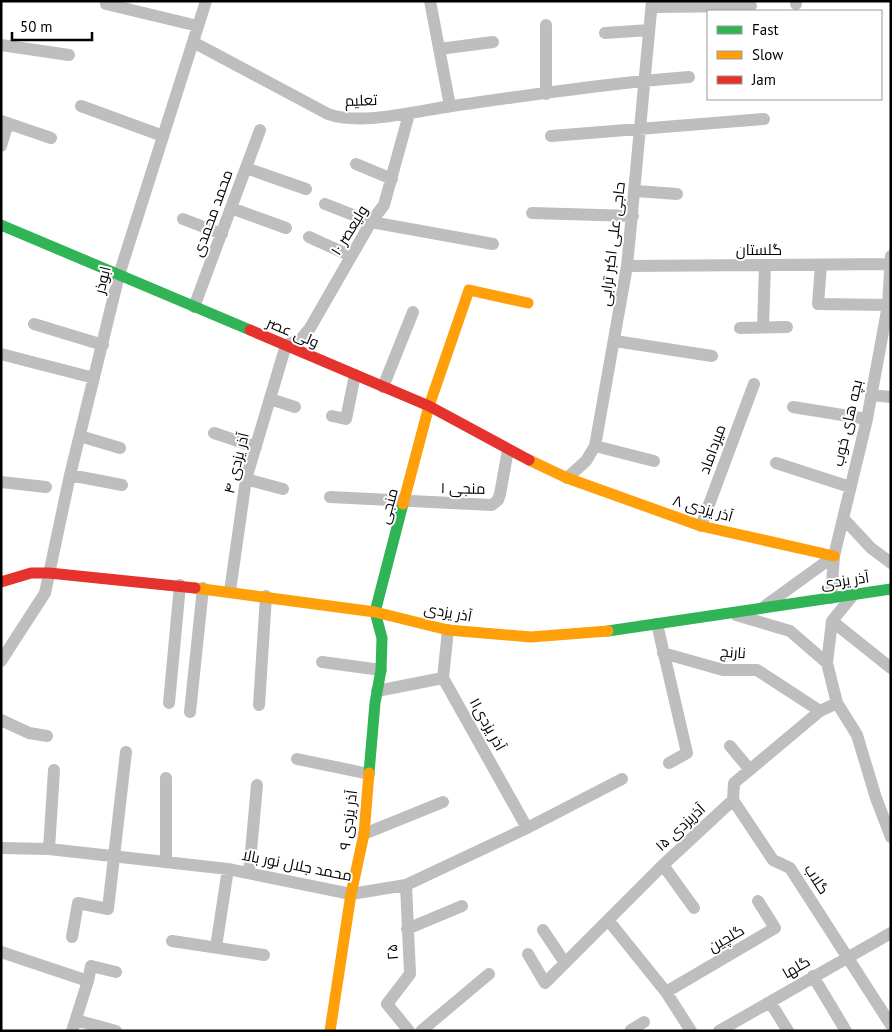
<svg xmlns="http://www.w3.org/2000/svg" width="892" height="1032" font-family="'PT Sans',Cairo,sans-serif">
	<rect width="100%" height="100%" fill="#fff"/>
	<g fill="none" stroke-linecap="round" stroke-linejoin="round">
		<path stroke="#bebebe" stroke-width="12" d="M430,1L450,106
			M796,1V4
			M106,4L198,26
			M652,7L751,6
			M546,25V94
			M605,33L649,30
			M193,42L328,114C360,126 417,111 452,106C530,95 610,83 689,77
			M1,45L69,55
			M439,49L493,42
			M81,106L163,136
			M1,121L51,138
			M551,136L764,119
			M1,146L8,123
			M356,164L392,179
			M246,168L306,189
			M636,191L677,194
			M325,204L371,222L493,244
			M231,208L286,228
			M532,213L633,216
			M183,219L222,234
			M309,237L351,256
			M821,265L818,304L888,305
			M627,266L891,264
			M194,307L260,130
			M34,324L103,345
			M763,327L765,265
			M740,328L787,327
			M615,341L712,356
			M1,354L94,378
			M383,387L413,312
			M871,395L891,397
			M270,399L295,407
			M793,407L867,419
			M332,416L346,419L355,375
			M214,433L256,447
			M80,436L120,448
			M595,446L654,461
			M776,463L850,487
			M70,475L122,485
			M567,478L586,461L595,446L627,266L652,1
			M246,479L283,489
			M1,482L46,487
			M330,497L492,505L498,500L500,494L508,450
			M843,518L871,548L891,563
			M701,526L754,384
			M230,591L246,479L286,345L301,339L310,328L371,222L384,205L409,114
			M854,594L832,621L827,663L837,703L857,735L876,798L891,837
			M831,598L834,556L867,419L888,305L891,256
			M765,606L834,556
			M736,615L790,631L827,663
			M832,621L891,668
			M657,624L687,753L669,763
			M448,630L443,678L527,828
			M663,653L723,670H757L820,711
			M1,661L45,593L70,475L119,275L206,1
			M322,662L381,670
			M377,691L443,678
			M169,703L180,585
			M259,705L266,596
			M190,712L203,588
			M1,720L29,733L47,736
			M730,746L750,770
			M297,759L369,774
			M733,800L773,860L790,868L891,1025
			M364,834L443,802
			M1,848L49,849L228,869L351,894L406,885L527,828L622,779
			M49,849L54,770
			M166,862V778
			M663,865L694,908
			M249,873L257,785
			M406,885L410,974L387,1004L409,1031
			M608,920L666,992L691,1031
			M407,929L462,906
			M543,930L565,963
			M72,937L78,903L108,909L126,752
			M172,941L264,955
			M216,947L228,869
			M1,952L88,981L72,1031
			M528,954L545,983L663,865L733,800L734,783L820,711L837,703
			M813,976L846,1031
			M88,981L91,966L116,972
			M666,992L775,928L758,901
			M770,1002L788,1031
			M76,1020L116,1031
			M631,1030L644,1022
			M421,1031L489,974
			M719,1031L891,933"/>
		<path stroke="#30b455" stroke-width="11" d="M1,225L250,330
			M608,631L891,589
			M369,773L375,703L381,670L382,638L375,612L403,504"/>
		<path stroke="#ff9f0a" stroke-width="11" d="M529,460L567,478L701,526L834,556
			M403,504L429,406L469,290L528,303
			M195,588L375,612L448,630L531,637L608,631
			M330,1031L351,894L364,834L369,773"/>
		<path stroke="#e5322d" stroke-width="11" d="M250,330L429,406L529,460
			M1,582L31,573H49L195,588"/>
	</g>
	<g text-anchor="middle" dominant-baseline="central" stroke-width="4" stroke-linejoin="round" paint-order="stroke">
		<g font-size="15" fill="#000" stroke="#fff">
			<text transform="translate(361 100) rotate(-2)">تعلیم</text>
			<text transform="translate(212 213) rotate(-70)">محمد محمدی</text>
			<text transform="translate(349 230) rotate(-58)">۱۰ ولیعصر</text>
			<text transform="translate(612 244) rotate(-83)">حاجی علی اکبر ترابی</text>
			<text x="759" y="249">گلستان</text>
			<text transform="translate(102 280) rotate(-76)">ابوذر</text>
			<text transform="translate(293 332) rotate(23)">ولی عصر</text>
			<text transform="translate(847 423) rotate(-77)">بچه های خوب</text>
			<text transform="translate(712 449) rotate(-70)">میرداماد</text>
			<text transform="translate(236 463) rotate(-76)">۴ آذر یزدی</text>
			<text transform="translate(463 488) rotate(1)">منجی ۱</text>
			<text transform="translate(388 506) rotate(-75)">منجی</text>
			<text transform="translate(703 508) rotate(16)">۸ آذر یزدی</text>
			<text transform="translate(845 580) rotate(-8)">آذر یزدی</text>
			<text transform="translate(448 612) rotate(10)">آذر یزدی</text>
			<text transform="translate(733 652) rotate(4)">نارنج</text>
			<text transform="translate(488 724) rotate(61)">آذر یزدی۱۱</text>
			<text transform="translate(348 820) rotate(-83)">آذر یزدی ۹</text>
			<text transform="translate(680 827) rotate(-43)">۱۵ آذریزدی</text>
			<text transform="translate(297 865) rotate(11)">محمد جلال نور بالا</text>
			<text transform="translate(817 879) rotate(57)">گلاب</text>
			<text transform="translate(726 938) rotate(-30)">گلچین</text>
			<text transform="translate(392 952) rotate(-94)">۲۵</text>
			<text transform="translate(796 967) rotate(-30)">گلها</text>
		</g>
	</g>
	<rect width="892" height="1032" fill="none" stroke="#000000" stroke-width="5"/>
	<rect x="707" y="10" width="175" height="90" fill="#ffffff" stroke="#999999"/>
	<rect x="717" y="26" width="25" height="8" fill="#30b455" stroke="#999999"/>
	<text x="752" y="35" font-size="15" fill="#000000">Fast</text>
	<rect x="717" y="51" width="25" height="8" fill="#ff9f0a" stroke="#999999"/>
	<text x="752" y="60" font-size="15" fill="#000000">Slow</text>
	<rect x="717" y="76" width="25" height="8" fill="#e5322d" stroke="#999999"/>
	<text x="752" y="85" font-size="15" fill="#000000">Jam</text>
	<path d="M12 32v8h80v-8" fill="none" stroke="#000000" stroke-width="2.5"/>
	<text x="20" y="32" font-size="15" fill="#000000" stroke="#ffffff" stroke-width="4" paint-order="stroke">50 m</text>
</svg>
